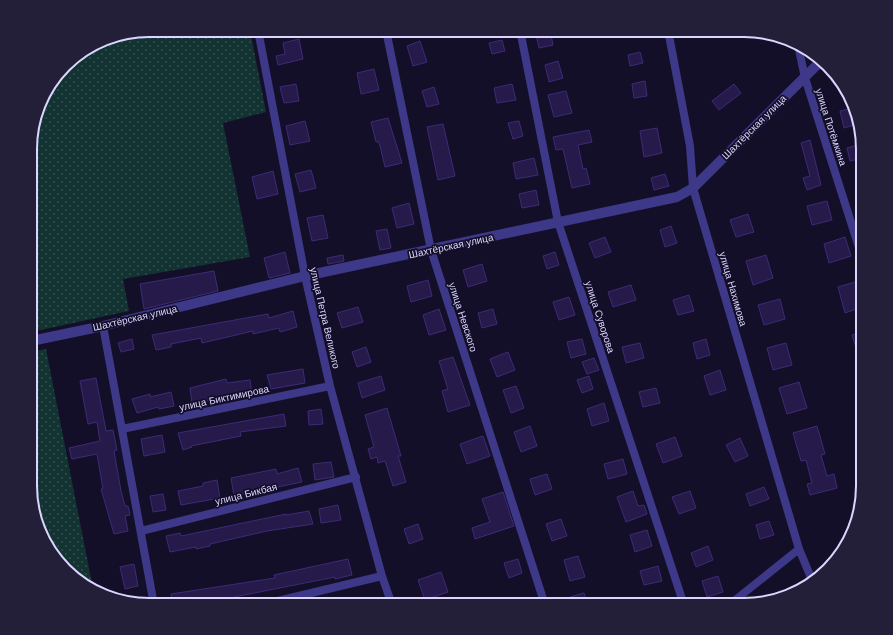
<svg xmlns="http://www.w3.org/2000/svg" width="893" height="635" font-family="Helvetica,sans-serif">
	<defs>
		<pattern id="garden-dots" width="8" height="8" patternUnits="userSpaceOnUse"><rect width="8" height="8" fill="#123332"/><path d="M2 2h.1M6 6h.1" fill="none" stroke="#345051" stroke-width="1.8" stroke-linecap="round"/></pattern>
	</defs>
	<rect width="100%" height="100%" fill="#140f28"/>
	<path fill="url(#garden-dots)" d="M149,30H250L266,112L223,123L250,257L123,279L129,311L31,332V134L42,96L70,60L104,39Z
		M46,349L93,589L77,581L46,546L31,501V352Z"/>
	<path fill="#251a4a" stroke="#3d2b77" d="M535,30H550L553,45L539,48Z
		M299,39L303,59L278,65L276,56L285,54L283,43Z
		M502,40L505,51L492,54L489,43Z
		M420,41L427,62L413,66L407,46Z
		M640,52L643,63L630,66L628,55Z
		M558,61L563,78L549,82L545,65Z
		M374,69L379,90L361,94L357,73Z
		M645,81L647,96L634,98L632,84Z
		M296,84L299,101L284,103L280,87Z
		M512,84L516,100L497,103L494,88Z
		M734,84L741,93L719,110L712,101Z
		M434,87L439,104L427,107L422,91Z
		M566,91L572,113L554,117L548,95Z
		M854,108L858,124L844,128L840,111Z
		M388,118L402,163L385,167L379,142H376L371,122Z
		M305,121L310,141L290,145L286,126Z
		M519,121L523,136L513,139L508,123Z
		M443,124L455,176L438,180L427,127Z
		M657,128L662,153L644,157L640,131Z
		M589,130L592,142L578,145L583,169L586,168L590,184L572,188L563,149L556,150L553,137Z
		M810,140L821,185L807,190L803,178L810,176L801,143Z
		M863,144V158L850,161L847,148Z
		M534,158L538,175L516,179L513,163Z
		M311,170L316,188L300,192L295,174Z
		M273,171L278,194L257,199L252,177Z
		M665,174L669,186L654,190L651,178Z
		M536,190L539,205L522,208L519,194Z
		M827,201L832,220L812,225L807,206Z
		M409,203L414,224L397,228L392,208Z
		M748,214L754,232L736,237L730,220Z
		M323,215L328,238L312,241L307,218Z
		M671,226L677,243L665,247L660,230Z
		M387,229L391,248L380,250L376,231Z
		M605,237L611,252L595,258L589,243Z
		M845,237L851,256L829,263L824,244Z
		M285,252L290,273L269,278L264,258Z
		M555,252L559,265L547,269L543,256Z
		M343,255L344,261L328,264L327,258Z
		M766,255L773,278L753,285L746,261Z
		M482,264L487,281L468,287L463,270Z
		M214,271L218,291L144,309L140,284Z
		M428,280L432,296L411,302L407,286Z
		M855,282L862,307L845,313L838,287Z
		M631,285L636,300L613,307L608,292Z
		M689,295L694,311L678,315L673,300Z
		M569,297L575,315L559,320L553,302Z
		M780,299L785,319L764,325L758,305Z
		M358,307L363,322L342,328L337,313Z
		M439,309L446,330L429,335L423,315Z
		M493,309L497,324L482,328L478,313Z
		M293,311L297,327L280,332L279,328L253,334V331L202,343L201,338L171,344V347L156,350L152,335L268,314L269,318Z
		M863,332V364H861L852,335Z
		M132,339L134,349L121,352L118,343Z
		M582,339L586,354L571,358L567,342Z
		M706,339L710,355L697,359L693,343Z
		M640,343L644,358L626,363L622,347Z
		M786,343L792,365L773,370L767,348Z
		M366,347L371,362L357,367L352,352Z
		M508,352L515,370L497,377L490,359Z
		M453,357L470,405L448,412L442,391L448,389L439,361Z
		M594,358L599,370L587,374L582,362Z
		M303,369L305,383L271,389L267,375Z
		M720,370L726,390L710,395L704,376Z
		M381,376L385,390L362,398L358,383Z
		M589,376L593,389L582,393L577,380Z
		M96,378L106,431L113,430L117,450L114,451L121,491L125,506H128L130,515L125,516L128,531L114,534L101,489H103L97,454L72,459L69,448L100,441L97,422L88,424L80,381Z
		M226,379L227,383L250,380L252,394L192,403L190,388Z
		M799,382L807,408L787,414L779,388Z
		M516,386L524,408L511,413L503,390Z
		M656,388L660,403L643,407L639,392Z
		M171,392L174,406L159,409L158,407L137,413L132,399L150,394V397Z
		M604,403L609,421L592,426L587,409Z
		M387,408L401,456H398L406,482L393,486L385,461L378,463L377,457L371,459L368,449L374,447L365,415Z
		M321,409L323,424L309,425L308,411Z
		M284,414L286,426L240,432L241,436L191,446L192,447L183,450L178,433Z
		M530,426L537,446L521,452L514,432Z
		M817,426L825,454L821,455L827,476L834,474L837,488L810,495L807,484L812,483L806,460L801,461L793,433Z
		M162,435L165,452L144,456L141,439Z
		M483,436L490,456L467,464L460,444Z
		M675,437L682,456L663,463L656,444Z
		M740,438L748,456L735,462L726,445Z
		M623,459L627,474L608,479L604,464Z
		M331,462L334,477L315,480L313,464Z
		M298,468L302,482L234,496L231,478L276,469L277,474Z
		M547,474L552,489L535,495L530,479Z
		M217,480L220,498L181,505L178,491L203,486V483Z
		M764,487L769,499L750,506L746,494Z
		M633,491L638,506L644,505L647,514L626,522L617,497Z
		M690,491L696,508L679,514L672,497Z
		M503,492L514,526L475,539L472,528L490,522L482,499Z
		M163,494L166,510L153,512L150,496Z
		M338,505L341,520L321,523L319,509Z
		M309,511L313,524L267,531L210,544V546L196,549V547L170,552L166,536L180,533L181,536L286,514V515Z
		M561,519L567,536L552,541L546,524Z
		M769,521L774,535L760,539L756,525Z
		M418,524L423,539L409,544L404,529Z
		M647,530L652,546L635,552L630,535Z
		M708,546L713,560L696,567L691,553Z
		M578,556L585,577L570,581L564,560Z
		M348,559L352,575L335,579V577L194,605H173L171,594L275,578L274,575Z
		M518,559L522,573L509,578L504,563Z
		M134,564L138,586L125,589L120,567Z
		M658,566L662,581L644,585L640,571Z
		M441,572L448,592L425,600L418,580Z
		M718,576L723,592L707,597L702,581Z
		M584,593L588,605H572L570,597Z"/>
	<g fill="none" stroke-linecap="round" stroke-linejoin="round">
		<path stroke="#3e3889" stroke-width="8" d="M258,30L305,276L330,386L382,576L392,605
			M386,30L431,250L545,605
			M520,30L558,222L684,605
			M668,30L690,146L693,188L799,549L812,580
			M798,45L805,78L863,260
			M103,326L154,605
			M122,429L330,386
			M141,531L356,477
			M261,605L382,576
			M729,605L799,549"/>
		<path stroke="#3e3889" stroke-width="10" d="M31,341L103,326L305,276L677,197L693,188L821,61"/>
	</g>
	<g text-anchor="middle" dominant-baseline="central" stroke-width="3.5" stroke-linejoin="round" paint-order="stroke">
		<g font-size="10" fill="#dcd6ff" stroke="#140f28">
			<text transform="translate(754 127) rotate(-45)">Шахтёрская улица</text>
			<text transform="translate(831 127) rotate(72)">улица Потёмкина</text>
			<text transform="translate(451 246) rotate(-12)">Шахтёрская улица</text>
			<text transform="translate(733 289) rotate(74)">улица Нахимова</text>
			<text transform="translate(463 317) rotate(72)">улица Невского</text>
			<text transform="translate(600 317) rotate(72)">улица Суворова</text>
			<text transform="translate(135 318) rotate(-13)">Шахтёрская улица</text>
			<text transform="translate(325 318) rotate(77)">улица Петра Великого</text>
			<text transform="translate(224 398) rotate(-12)">улица Биктимирова</text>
			<text transform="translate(246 494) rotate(-14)">улица Бикбая</text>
		</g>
	</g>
	<path d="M0 0H893V635H0ZM149 37H744A112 112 0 0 1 856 149V486A112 112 0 0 1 744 598H149A112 112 0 0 1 37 486V149A112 112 0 0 1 149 37Z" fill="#241f39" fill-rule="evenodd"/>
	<path fill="none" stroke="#dcd6ff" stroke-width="2" d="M149 37H744A112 112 0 0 1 856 149V486A112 112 0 0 1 744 598H149A112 112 0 0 1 37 486V149A112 112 0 0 1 149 37Z"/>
</svg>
